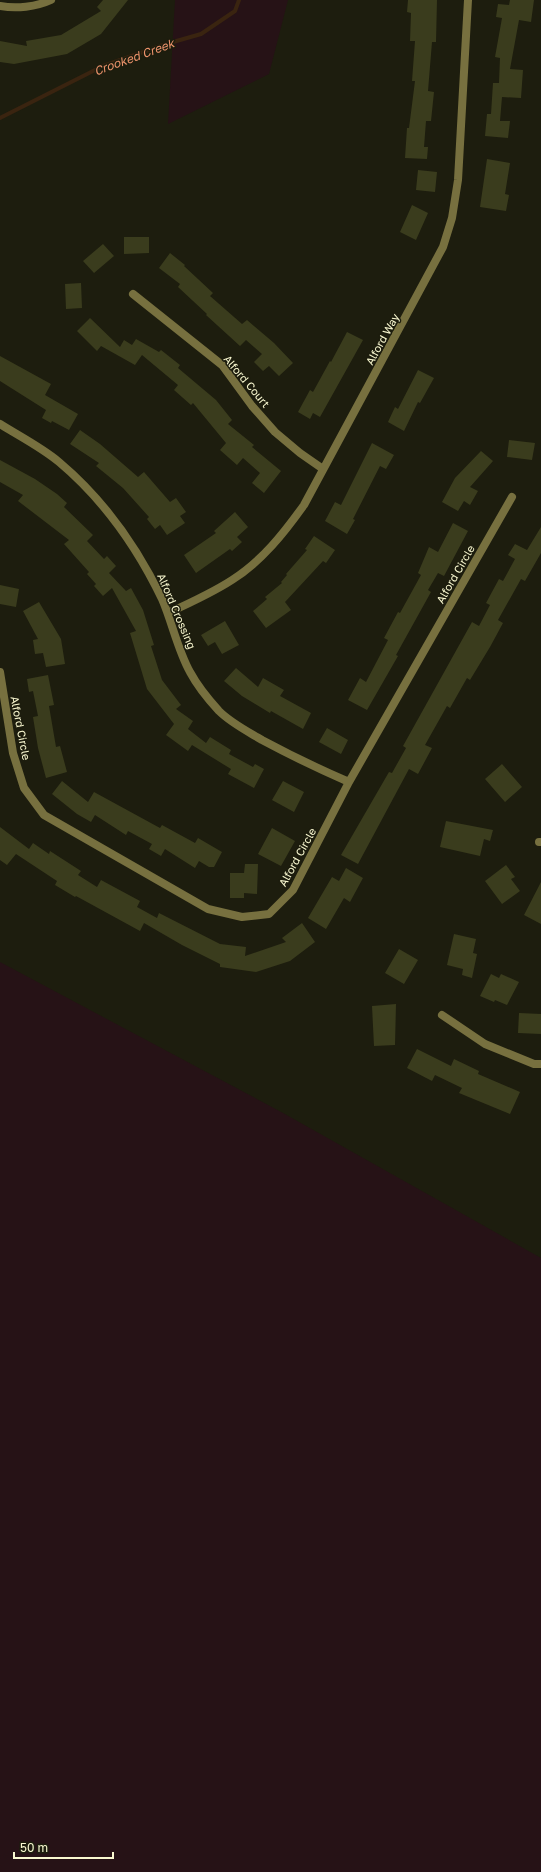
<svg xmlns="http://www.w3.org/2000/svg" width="541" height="1872" font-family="'Golos Text',sans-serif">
	<rect width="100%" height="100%" fill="#1d1d0e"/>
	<path fill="#261216" d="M175,0H288L269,74L168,124Z
		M0,962L283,1113L541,1258V1872H0Z"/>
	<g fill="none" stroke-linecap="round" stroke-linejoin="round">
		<path stroke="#3a2410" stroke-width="4" d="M0,118L103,66L166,44L201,34L235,11L239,0"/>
	</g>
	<path fill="#3a3c1d" d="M103,0H128L101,34L67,54L14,64L0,62V41L27,46L26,41L61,35L101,11L97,7Z
		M408,0H437L436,42H432L428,91L434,92L431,121H426L424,147H428L427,159L405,158L407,128H409L415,81H412L415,41H410L411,13L407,12Z
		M510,0H534L531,22L519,20L510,69L523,70L521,98L502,97L500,121H510L508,138L485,136L487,114H491L493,83H499L500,58L495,57L502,18L496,17L498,4L509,5Z
		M487,159L510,163L505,194L509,195L506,211L480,207Z
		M418,170L437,172L435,192L416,190Z
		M412,205L428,213L416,240L400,232Z
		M124,237H149V253L124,254Z
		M103,244L114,256L94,273L83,261Z
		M170,253L185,265L184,266L213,293L210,296L242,324L247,320L274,343L293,363L279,376L269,366L263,371L254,362L262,354L246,340L240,346L206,315L207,314L178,287L180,284L159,268Z
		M81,283L82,308L66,309L65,284Z
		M90,318L120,347L124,340L132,345L136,339L159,352L161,350L180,365L178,368L216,400L232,420L228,424L254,445L252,447L281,471L264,493L252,483L260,473L243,458L237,465L220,450L226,443L193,403L191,405L174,390L178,385L142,355L135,365L101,346L97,351L77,331Z
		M347,332L363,340L320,417L313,413L310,419L298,412L310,390L313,392L330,361L331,362Z
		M0,356L51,384L45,395L78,414L69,430L52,421L51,423L42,418L46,410L0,381Z
		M418,370L434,378L420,403L418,402L404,431L388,422L395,407L398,409Z
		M80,430L100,444L138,477L144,472L170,502L176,498L186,512L180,516L185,523L167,535L160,525L155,529L147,519L149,517L123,488L96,466L99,463L70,444Z
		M509,440L535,443L532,460L507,457Z
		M372,443L394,455L386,469L380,466L353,519L355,520L347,534L325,521L335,502L341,505Z
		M481,451L493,461L470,487L478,491L470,505L464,501L458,511L442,502L455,478Z
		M0,460L35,479L57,494L67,503L64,507L93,535L87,541L104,559L107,556L116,566L109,573L126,591L131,588L143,610L154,645L151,646L162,680L181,705L176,709L193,721L188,729L206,743L210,737L231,750L229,754L253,767L255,764L264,769L254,788L228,774L231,769L192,745L188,751L166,735L174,724L147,689L130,633L136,631L112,588L103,596L94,586L96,584L87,574L89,572L64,544L69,540L18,501L23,495L0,482Z
		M235,512L248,527L237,537L242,542L232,551L230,549L196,573L184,555L216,533L214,531Z
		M453,523L468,531L444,576L438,573L428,590L431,592L396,655L398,656L367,710L348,700L360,678L366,682L388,640L384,638L398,612L400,613L421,575L418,573L429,547L438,552Z
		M541,527V553L525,581L521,579L498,620L503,623L490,647L470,680L467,678L450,708L447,706L425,745L432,748L418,774L409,769L358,864L341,855L389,772L392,773L406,748L403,746L472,622L479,626L490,605L486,603L499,579L503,581L515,559L508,555L515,544L527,550Z
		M314,536L335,550L326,563L323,561L285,602L291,610L266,628L253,611L267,599L265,597L282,583L281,582L287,575L286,574L307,550L305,549Z
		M0,585L19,589L16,607L0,604Z
		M39,602L61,639L65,664L46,667L43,653L35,654L33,640L38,639L23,611Z
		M225,621L239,645L222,654L215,642L208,646L201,635Z
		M236,668L258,687L263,678L284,690L280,696L311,713L303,729L271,711L270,713L242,696L224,681Z
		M48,675L54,705L49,706L56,747L60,746L67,772L46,778L38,748L33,717L38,716L33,691L29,692L27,679Z
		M327,728L348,740L341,754L319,742Z
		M502,764L522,787L505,802L485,779Z
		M62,781L88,802L94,792L160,828L162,825L195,843L198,838L222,852L214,867H209L199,861L195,868L165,849L161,856L149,849L152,844L128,831L126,835L95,815L91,822L77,814L52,794Z
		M283,781L304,792L294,812L272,800Z
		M446,821L493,830L490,841L484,839L480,856L440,847Z
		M0,827L29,849L33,843L49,854L50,851L81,871L78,875L97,887L101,880L140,901L137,907L157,918L159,913L220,944L246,947L245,956L286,942L282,938L302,923L315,942L290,961L256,972L220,967V964L182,945L144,923L140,931L76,896L75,897L55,885L57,881L16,854L7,865L0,860Z
		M272,828L295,841L281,866L258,854Z
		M245,864H258L257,894L244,893V898H230V873H244Z
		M506,865L515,877L511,879L520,891L502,904L485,881Z
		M346,868L363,878L350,902L344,898L326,929L308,918L332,877L339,881Z
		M541,882V924L524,915Z
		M454,934L476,939L473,953L477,954L472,978L462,975L463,969L447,965Z
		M399,949L418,960L404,984L385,973Z
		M491,974L499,978L501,974L519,982L507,1005L495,1000L494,1002L480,996Z
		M396,1004L395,1045L374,1046L372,1006Z
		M519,1013L541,1014V1034L518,1033Z
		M417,1049L451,1066L454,1059L479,1071L478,1074L520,1092L510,1114L459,1093L462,1088L435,1075L432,1081L407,1068Z"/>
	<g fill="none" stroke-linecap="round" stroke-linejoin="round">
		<path stroke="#77703f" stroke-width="8" d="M0,6C16,9 36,7 51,0
			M133,294L222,365L252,406L275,432L300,453L323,469
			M0,424C19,436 41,447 59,462C103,499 137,547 162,599C172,622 178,651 190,672C198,687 208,699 219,711C231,723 247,731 262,740C290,755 319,769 349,782
			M168,613C190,603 212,593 232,580C262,561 284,533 304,505L443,247L452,218L458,180L468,0
			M0,672L13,753L24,788L44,815L208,909L242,917L269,914L293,890L349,782L512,497
			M539,842H541
			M442,1015L485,1044L534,1064H541"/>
	</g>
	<g text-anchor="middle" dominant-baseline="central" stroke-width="3" stroke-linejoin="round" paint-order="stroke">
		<g font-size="11" fill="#f9f8d0" stroke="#1d1d0e">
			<text transform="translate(382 339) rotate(-61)">Alford Way</text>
			<text transform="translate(247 381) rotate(50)">Alford Court</text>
			<text transform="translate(455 574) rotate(-60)">Alford Circle</text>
			<text transform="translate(177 611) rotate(67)">Alford Crossing</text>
			<text transform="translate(21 728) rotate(79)">Alford Circle</text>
			<text transform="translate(297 857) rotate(-61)">Alford Circle</text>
		</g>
		<g font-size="12" font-style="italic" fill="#ed936b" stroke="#1d1d0e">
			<text transform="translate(134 57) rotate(-20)">Crooked Creek</text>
		</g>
	</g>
	<path d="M14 1852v6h99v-6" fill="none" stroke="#f9f8d0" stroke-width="2"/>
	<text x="20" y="1852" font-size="12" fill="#f9f8d0" stroke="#1d1d0e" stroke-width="3" paint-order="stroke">50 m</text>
</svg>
